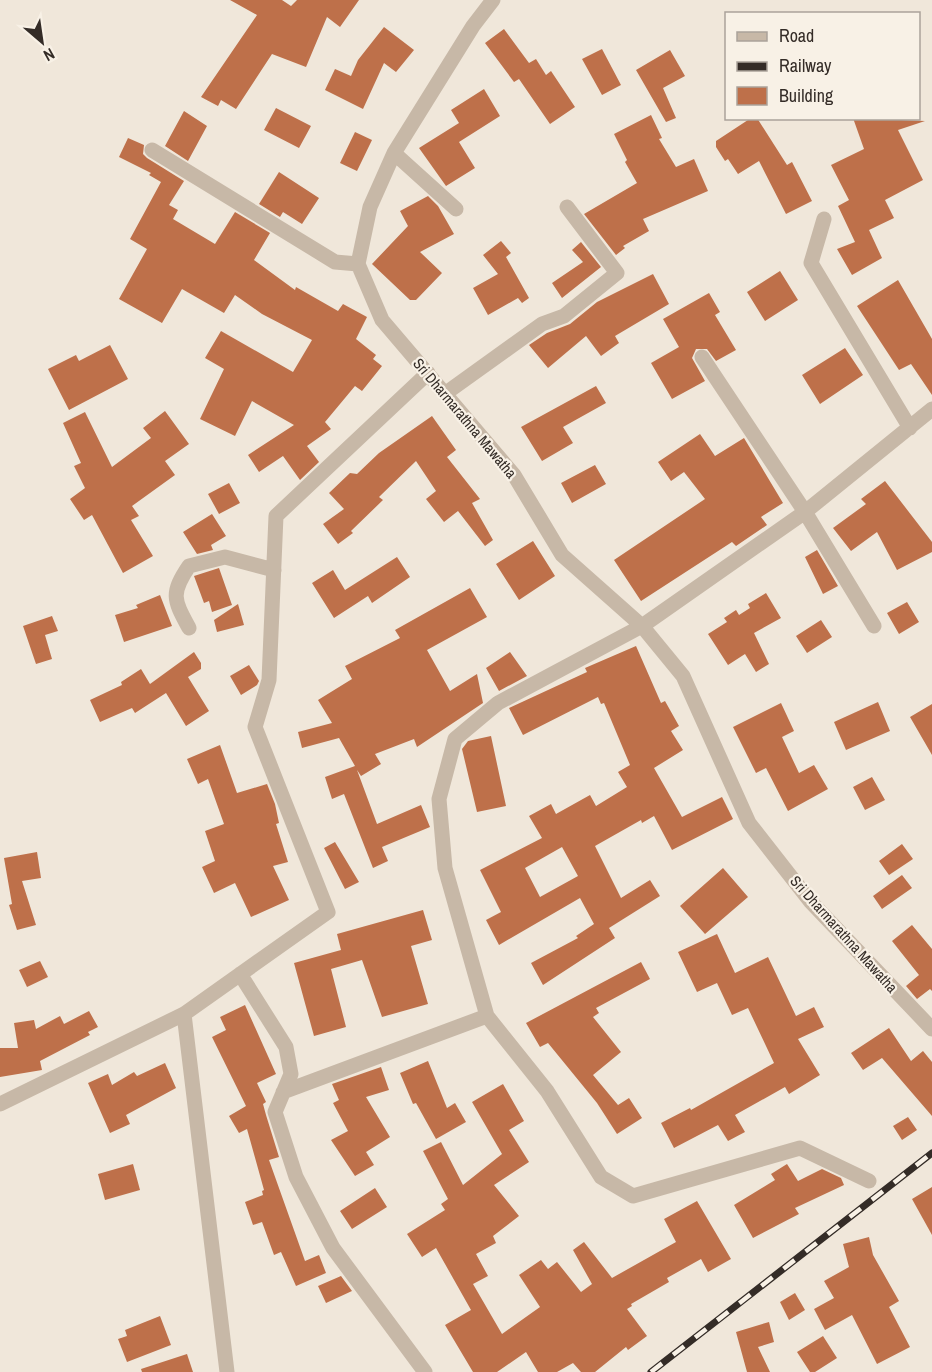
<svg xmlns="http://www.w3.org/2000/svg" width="932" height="1372" font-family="'Archivo Narrow',sans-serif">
	<rect width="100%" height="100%" fill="#f0e7da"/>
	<path fill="#be704a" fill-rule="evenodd" d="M230,0H282L291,6L297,0H359L340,27L327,17L306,67L272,54L236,109L221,100L218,106L201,97L257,15Z
		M384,27L414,50L396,72L384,63L363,109L325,90L335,69L351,76L358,60Z
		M504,29L529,63L536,59L546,75L551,71L575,107L550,124L519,79L514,82L485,43Z
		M602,49L621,85L602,95L582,59Z
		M670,50L685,76L663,88L676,118L666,122L636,70Z
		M484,89L500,116L459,142L475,168L446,186L419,148L459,123L451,110Z
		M276,108L311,126L299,148L264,130Z
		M184,111L207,126L188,161L165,146Z
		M651,115L662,138L659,139L676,167L694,159L708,191L643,219L649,231L623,246L625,248L616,255L584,214L637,183L625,162L627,160L614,134Z
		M751,118H757L787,165L792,162L812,201L786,214L759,161L738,174L728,159L725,161L716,147V141Z
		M853,118L925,121L898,130L923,180L885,200L894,218L869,230L882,258L852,275L837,249L855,242L838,206L849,200L831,165L864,149Z
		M355,132L372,140L357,171L340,163Z
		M128,138L144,145L143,154L147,158L184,181L169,205L178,210L173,219L215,244L235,212L270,233L254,260L295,290L296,287L338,311L343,304L367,317L356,339L376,355L373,359L382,366L362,391L355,386L325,422L331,429L307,446L319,462L300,480L283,456L259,472L248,455L294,425L252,401L235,436L200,419L224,369L205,358L221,331L293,372L312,340L262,314L235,295L224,313L182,289L162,323L119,299L147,249L130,239L161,182L149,175L151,173L119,157Z
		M279,172L319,198L302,224L283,212L280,217L259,204Z
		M428,196L438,206L454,234L420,252L442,273L416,300H410L372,264L408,226L400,211Z
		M501,241L511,253L506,257L529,298L522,303L518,298L488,315L473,288L498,274L483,255Z
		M581,242L601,267L562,298L552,283L583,262L572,250Z
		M780,271L798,300L765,321L747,292Z
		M653,274L669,304L615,336L619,343L601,356L586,336L548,368L529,345L547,333L570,324L597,302Z
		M898,280L932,339V395L911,364L899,370L857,306Z
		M709,293L720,312L715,315L736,350L716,361L707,349H696L692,358L705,381L672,399L651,363L679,347L663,319Z
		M110,345L128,379L69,410L48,369L76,355L79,361Z
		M845,348L863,375L820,404L802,375Z
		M596,386L606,403L563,427L573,443L542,461L521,427Z
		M165,411L189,444L165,461L175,475L132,506L139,516L131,520L153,556L123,573L92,515L84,520L70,499L85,488L74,466L81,463L63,423L85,412L112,467L151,438L143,428Z
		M432,416L456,450L447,457L480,499L472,503L493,540L485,546L458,511L444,522L426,499L436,491L416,461L379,497L383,500L351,531L353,533L338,544L323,524L344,509L329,493L350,473L357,474L379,453Z
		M700,434L715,456L744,438L783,503L761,517L767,525L736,546L732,542L641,601L614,560L705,499L684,472L671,481L658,462Z
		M595,465L606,484L572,503L561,483Z
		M885,481L932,542V552L897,570L877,532L851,551L833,528L866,504L861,499Z
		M229,483L240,503L219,514L208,494Z
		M212,514L226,536L211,545L213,550L197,554L183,532Z
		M533,541L555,576L519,600L496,564Z
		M817,550L838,586L823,594L805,557Z
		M397,557L410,577L372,603L368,596L334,618L312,583L333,570L345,590Z
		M219,568L232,605L212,612L209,601L204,603L194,576Z
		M470,588L487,617L427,650L450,691L477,674L483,703L417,747L414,739L375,754L381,764L361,776L357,770L377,824L421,805L430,827L382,847L388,861L373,868L344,794L332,799L325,777L355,766L339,738L302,748L298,732L332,723L318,700L352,679L345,666L400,638L395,630Z
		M766,593L781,618L754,633L769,664L756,672L745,654L728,665L708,634L727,622L724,618L736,610L739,615L750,608L748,604Z
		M160,595L172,626L124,642L115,615L138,608L136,605Z
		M907,602L919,622L899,634L887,613Z
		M238,604L244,625L217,632L214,620Z
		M52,616L58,631L45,635L52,659L36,664L23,626Z
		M821,620L832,637L807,653L796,636Z
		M636,646L661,703L665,701L679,726L671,731L683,750L654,768L682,817L722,797L733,819L672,850L654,816L642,823L641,820L595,846L621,898L650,880L660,896L609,928L615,938L543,985L531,963L578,938L576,936L594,924L580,898L499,945L486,920L501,912L480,870L542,838L529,816L551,804L556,814L590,795L596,806L627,787L618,772L630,765L604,703L601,704L598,697L523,735L509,708L587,672L585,668ZM562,847L578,876L540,897L525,868Z
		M194,652L201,663V669L188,677L209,711L186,726L166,693L135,713L132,708L100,722L90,700L122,685L121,682L141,669L150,684Z
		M510,652L527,676L499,691L486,668Z
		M249,665L259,681L257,685L241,695L230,676Z
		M878,702L890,731L846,750L834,722Z
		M781,703L794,731L782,737L799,773L814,765L828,789L788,811L766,768L756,773L733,727Z
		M932,704V755L910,717Z
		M491,736L506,806L477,812L462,749L468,741Z
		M220,745L237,793L267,784L275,804L279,823L276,824L288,862L273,866L289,900L251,917L235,883L214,893L202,867L215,861L205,831L224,824L208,779L198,784L187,759Z
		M872,777L885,800L865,810L853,787Z
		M335,842L359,882L345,889L324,848Z
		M902,844L913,859L889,875L879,861Z
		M37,852L41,878L22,881L36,925L17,930L9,905L12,904L4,858Z
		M723,868L748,897L705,934L680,906Z
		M902,875L912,888L882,909L873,896Z
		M423,910L432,940L411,946L428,1004L382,1017L362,960L331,969L346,1027L314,1036L294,963L341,950L337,934Z
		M912,925L932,949V991L930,989L917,999L906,986L919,975L892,941Z
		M717,934L735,973L768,957L796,1016L814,1007L824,1027L798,1039L820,1075L789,1094L785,1087L735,1115L745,1132L728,1141L718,1125L674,1148L661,1123L690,1108L691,1110L774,1063L748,1008L732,1015L717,983L697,992L678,952Z
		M40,961L48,977L27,987L19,970Z
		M641,962L650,979L596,1008L599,1013L593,1017L621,1052L593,1075L618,1105L629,1098L642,1118L617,1134L597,1103L548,1043L540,1047L526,1023Z
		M245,1005L276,1074L257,1083L266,1102L263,1104L266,1115L279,1157L269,1160L305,1261L319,1255L326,1273L296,1286L281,1252L274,1255L262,1222L253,1225L245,1202L263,1195L262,1191L264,1190L247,1129L239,1133L229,1116L246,1106L212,1037L226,1030L220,1017Z
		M89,1011L98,1027L88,1032L90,1035L40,1061L42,1070L0,1077V1048H18L14,1023L34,1020L36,1029L60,1016L64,1024Z
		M889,1028L911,1061L923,1051L932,1062V1116L882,1058L863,1070L851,1053Z
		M428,1061L447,1108L455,1103L466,1122L436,1139L416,1103L413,1104L400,1073Z
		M165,1063L176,1088L126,1115L130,1124L110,1133L88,1083L108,1074L112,1085L134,1072L137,1076Z
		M381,1067L389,1090L366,1097L390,1137L366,1152L374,1165L355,1176L331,1140L348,1131L333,1103L339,1100L332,1084Z
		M503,1084L524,1121L509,1130L529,1162L494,1185L519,1216L493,1236L496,1243L476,1254L488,1276L473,1284L502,1334L540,1307L519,1275L541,1260L548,1269L557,1262L581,1292L592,1284L573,1250L584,1242L612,1278L676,1242L664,1219L697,1201L731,1259L708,1272L701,1259L667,1278L669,1282L631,1304L632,1306L627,1309L647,1336L628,1350L626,1347L595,1372H581L573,1363L557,1372H538L526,1352L497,1372H473L445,1325L471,1310L436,1248L422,1257L407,1234L445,1210L441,1204L448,1199L423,1151L441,1142L463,1185L502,1154L472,1102Z
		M908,1117L917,1130L902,1140L893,1126Z
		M133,1164L140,1190L105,1200L98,1174Z
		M787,1164L798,1181L822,1169L841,1178L844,1185L795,1208L799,1214L753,1238L734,1205L775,1180L771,1174Z
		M932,1187V1235L912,1199Z
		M375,1188L387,1207L352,1229L340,1211Z
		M869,1237L873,1255L899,1301L889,1307L910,1347L877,1364L852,1315L825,1330L814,1309L834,1298L824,1281L849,1267L843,1244Z
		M341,1276L352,1291L326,1303L318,1286Z
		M795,1293L805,1310L789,1320L780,1302Z
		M160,1316L171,1345L127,1362L118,1339L127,1336L125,1330Z
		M769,1322L774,1342L758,1347L770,1372H747L736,1332Z
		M823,1336L837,1358L815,1372H810L797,1352Z
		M187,1354L193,1372H142L141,1369Z"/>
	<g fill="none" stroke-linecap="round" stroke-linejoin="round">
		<path stroke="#c7b8a7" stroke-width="15" d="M493,0L473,26L394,153L370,207L358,264L382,320L514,475L562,555L642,626L683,676L749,823L810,901L932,1029
			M152,150L335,262L358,264
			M394,153L456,209
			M824,219L811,263L910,428
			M702,357L805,512L874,626
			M446,393L542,324L564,316L617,273L567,207
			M189,628C174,600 170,594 189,566L225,557L274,570
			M240,974L286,1047L291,1074L275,1112L296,1177L333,1248L425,1372
			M184,1014L227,1372
			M283,1092L487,1016
			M0,1104L184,1014L328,912L255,727L269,680L276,516L428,373
			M869,1181L800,1148L633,1196L601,1177L547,1091L487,1016L445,868L439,799L455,739L498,703L642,626L805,512L932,409"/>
		<g stroke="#342c27" stroke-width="7">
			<path id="rail" d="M651,1372L932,1153"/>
		</g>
		<use href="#rail" stroke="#f8f1e6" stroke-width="4.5" stroke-dasharray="14" stroke-linecap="butt"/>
	</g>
	<g text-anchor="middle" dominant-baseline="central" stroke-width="4.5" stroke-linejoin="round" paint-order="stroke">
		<g font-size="15" fill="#342c27" stroke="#f8f1e6">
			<text transform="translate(465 418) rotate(50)">Sri Dharmarathna Mawatha</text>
			<text transform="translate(844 934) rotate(48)">Sri Dharmarathna Mawatha</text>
		</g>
	</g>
	<rect x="725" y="12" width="195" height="108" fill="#f8f1e6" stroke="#aaa29a" stroke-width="1.5"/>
	<rect x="737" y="32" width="30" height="9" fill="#c7b8a7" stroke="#aaa29a" stroke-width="1.5"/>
	<text x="779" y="42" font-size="18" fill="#342c27">Road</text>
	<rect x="737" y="62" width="30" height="9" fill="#342c27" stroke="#aaa29a" stroke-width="1.5"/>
	<text x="779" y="72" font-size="18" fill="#342c27">Railway</text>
	<rect x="737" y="87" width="30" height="18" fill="#be704a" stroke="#aaa29a" stroke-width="1.5"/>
	<text x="779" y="102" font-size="18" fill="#342c27">Building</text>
	<g transform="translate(42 42) rotate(151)" stroke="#f8f1e6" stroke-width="4.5" paint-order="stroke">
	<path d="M0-4.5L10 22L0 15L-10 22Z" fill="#342c27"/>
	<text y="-9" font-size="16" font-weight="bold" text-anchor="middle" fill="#342c27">N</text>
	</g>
</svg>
